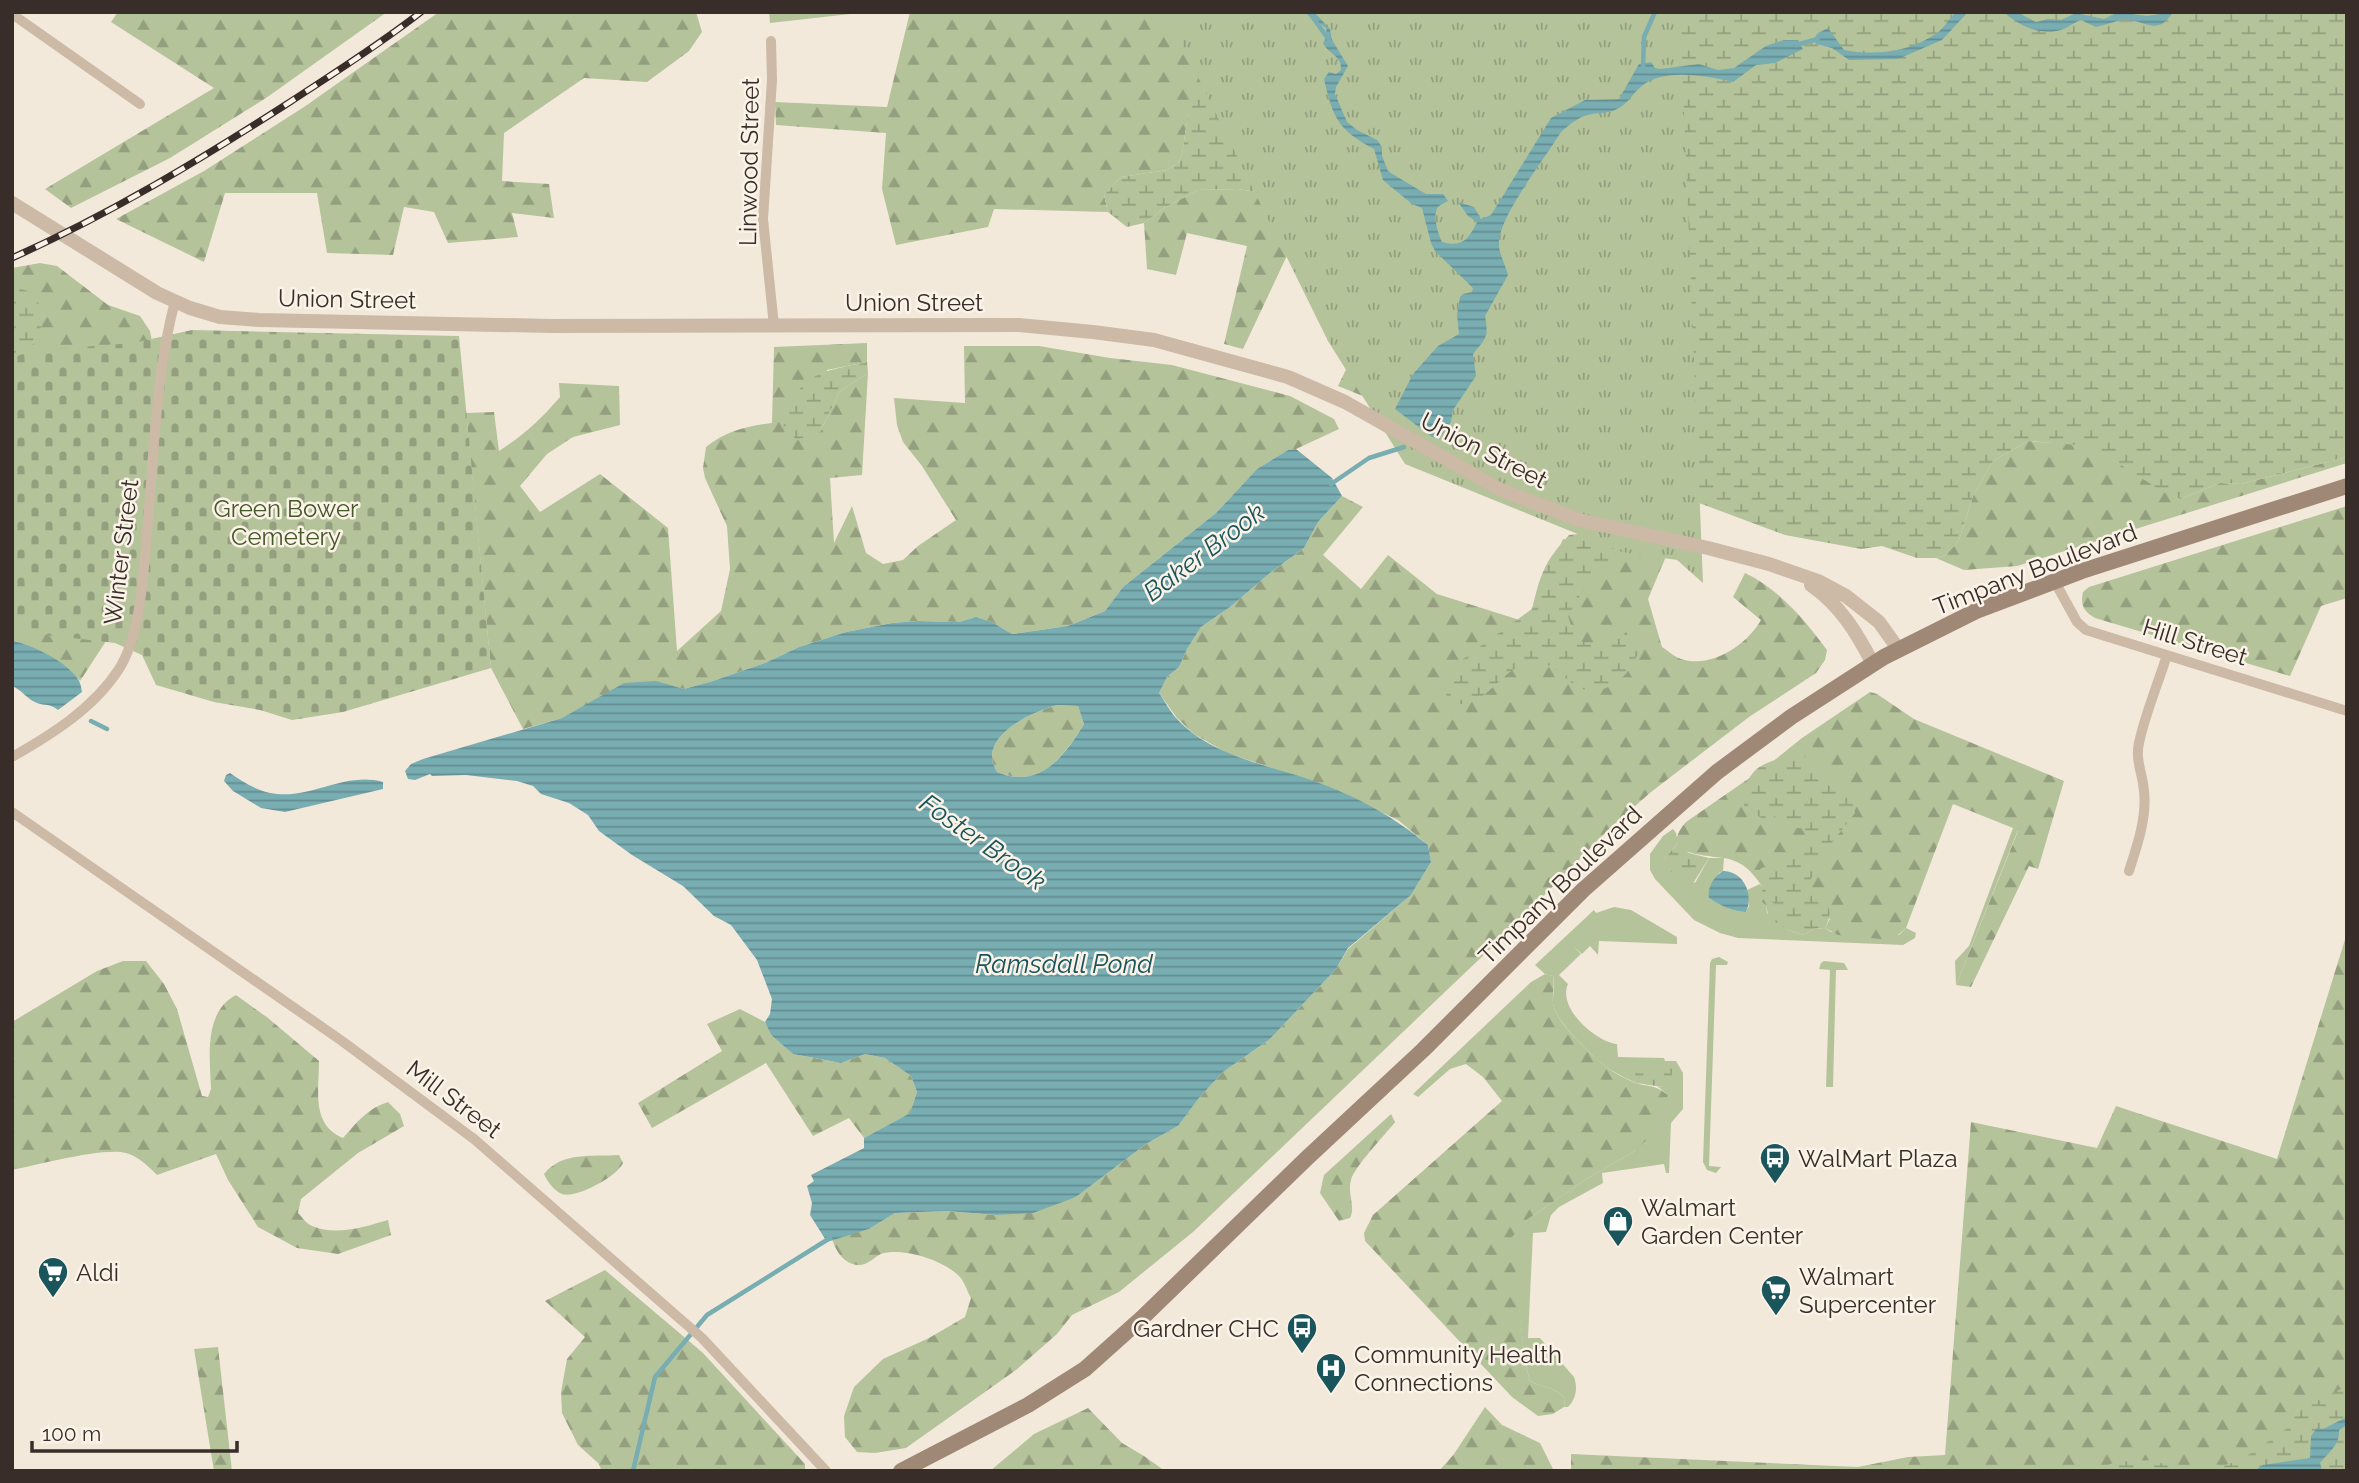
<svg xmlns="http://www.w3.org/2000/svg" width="2359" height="1483" font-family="Raleway,sans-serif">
	<defs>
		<pattern id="forest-firs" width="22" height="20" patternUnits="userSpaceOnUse" patternTransform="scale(1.75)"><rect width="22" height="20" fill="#b4c39a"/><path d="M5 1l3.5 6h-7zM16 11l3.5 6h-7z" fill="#939f7e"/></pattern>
		<pattern id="wetland-marsh" width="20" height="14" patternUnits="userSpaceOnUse" patternTransform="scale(1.75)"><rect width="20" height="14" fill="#b4c39a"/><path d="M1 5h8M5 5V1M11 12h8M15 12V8" fill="none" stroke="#939f7e"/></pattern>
		<pattern id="cemetery-stones" width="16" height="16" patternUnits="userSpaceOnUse" patternTransform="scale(1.75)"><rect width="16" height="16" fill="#b4c39a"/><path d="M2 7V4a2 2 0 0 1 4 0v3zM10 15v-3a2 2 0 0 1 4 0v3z" fill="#939f7e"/></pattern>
		<pattern id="park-tufts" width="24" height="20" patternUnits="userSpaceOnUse" patternTransform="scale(1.75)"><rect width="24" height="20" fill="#b4c39a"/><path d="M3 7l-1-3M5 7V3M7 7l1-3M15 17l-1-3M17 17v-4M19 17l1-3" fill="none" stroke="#939f7e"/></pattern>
		<pattern id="water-rules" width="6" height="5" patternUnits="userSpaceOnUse" patternTransform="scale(1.75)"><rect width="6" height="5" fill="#78adb2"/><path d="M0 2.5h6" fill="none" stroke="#638d91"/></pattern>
	</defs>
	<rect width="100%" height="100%" fill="#f3e9db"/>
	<path fill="#b4c39a" d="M2013,828L2018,830L1956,985L1955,961L1969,946Z
		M1673,829L1676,833L1678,843L1664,859L1695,883L1709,858H1724L1723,871L1719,873L1709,898C1720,905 1734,912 1746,912L1749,906L1747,890L1760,884L1765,890L1762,902L1766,906L1767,913L1788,930L1804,935L1813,929L1825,928L1831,932L1899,935L1906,928L1916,933L1915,938L1903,945L1738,938L1720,933L1694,920L1655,879L1650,870V854L1663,836Z
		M1614,907L1631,910L1677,937V944L1599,941L1598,955L1590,946L1582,954L1573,946L1581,954L1559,975L1568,984C1557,1008 1596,1042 1617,1044L1618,1057L1664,1058L1665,1061H1676L1683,1073V1109L1671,1123L1669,1173H1666L1664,1164L1602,1173L1603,1183L1559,1207L1551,1215L1546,1232L1533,1233L1528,1338H1540L1574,1377C1578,1388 1576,1399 1568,1407H1564L1565,1398C1552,1385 1544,1389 1530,1381L1525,1362L1511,1237L1528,1219L1588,1178L1635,1151L1668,1095L1657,1086L1663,1087L1634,1079L1636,1083C1628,1079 1619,1075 1611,1070C1596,1061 1555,1021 1553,1004C1552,994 1556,989 1553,976L1545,974L1535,965L1594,910L1596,913Z
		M1719,957L1728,962L1727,965H1716L1709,1166L1721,1167L1716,1173L1707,1170L1703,1162L1710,963L1712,959Z
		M1824,961L1844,963L1848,970H1836L1833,1087H1826L1830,970L1819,969L1821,963Z"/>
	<path fill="url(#forest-firs)" d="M118,12H387L266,98L170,158L71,208L45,189L214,88L111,22Z
		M439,12H696L702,32L689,51L647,82L584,78L504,133L502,181L549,184L554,218L512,213L518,237L448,243L434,212L404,207L393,255L327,253L317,193H225L204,262L116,219L204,171L304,107Z
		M769,12H868L770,23Z
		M910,12H1285L1188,115L1182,154L1178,163L1167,170L1121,177L1104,195L1108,212L994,209L988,227L896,245L882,189L886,133L776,125L775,102L887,107Z
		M1237,189L1308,199L1395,409L1338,386L1352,357L1300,228L1243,349L1224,344L1247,246L1187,233L1176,275L1147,269L1144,223L1164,208L1198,190Z
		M40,263L57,266L108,305L140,316L150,331L153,347L12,374V268Z
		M867,343V362L827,370L820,432L840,391L868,373L862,475L830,478L834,543L852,506L866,553L883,564L903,560L918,546L956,520L922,466L903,442L897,425L894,398L965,403L964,346H1039L1110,358L1172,365L1290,396L1334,419L1339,429L1296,449L1288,450L1257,469L1216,513L1123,587L1105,611L1068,626L1012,634L992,622L976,617L959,622L918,621L892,623L846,632L799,647L765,663L713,681L684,689L672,686L593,702L562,718L523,729L491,668L466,413L494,412L499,451C524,435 541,419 560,397L559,383L619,386L620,425L573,437L547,454L520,486L540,512L600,474L668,528L677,651L721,611L730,569L727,526L705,478L703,468L706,447C726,431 747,426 772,423L774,347Z
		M2028,441C2044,443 2062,442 2077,445C2115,454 2145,484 2180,499L2220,483L2241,484L2347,457V463L2017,566L1964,570L1936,558L1946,555L1959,540L1973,496L1993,461Z
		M1342,496L1363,507L1323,555L1361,589L1388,555L1437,594L1526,622L1563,539L1667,554L1648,599L1662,647C1668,651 1675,657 1681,659C1711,669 1747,645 1761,620L1733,597L1745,573C1779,589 1805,620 1827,650L1825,660L1816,673L1749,717L1651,792L1609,829L1511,929L1193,1232L1119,1292L1072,1315L1057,1334L1016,1370L906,1448L875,1453L857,1452L845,1437L844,1416L854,1387L883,1359L929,1338L965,1317L971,1298C967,1291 964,1280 958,1275C942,1260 902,1247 881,1254C873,1258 867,1266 857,1265C843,1263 836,1251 832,1239L869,1229L895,1213L947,1211L996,1215L1076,1197L1146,1144L1178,1126L1199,1098L1223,1072L1270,1039L1336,969L1348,949L1411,895L1431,862L1428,845L1398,820L1321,784L1227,753L1194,734L1177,718L1159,693L1167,677L1179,667L1187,649L1201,627L1230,607L1270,573L1304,548L1318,522Z
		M2347,506V598L2321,606L2290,676L2095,618C2084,612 2080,605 2083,592L2089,587Z
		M12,624L108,638L80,681L67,667L12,641Z
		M1870,692L1877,694L1914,719L2064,781L2038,869L2029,866L1971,987L1956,985L2018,831L2013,828L1953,804L1906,928L1892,940L1838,935L1825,928L1830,919L1784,898L1773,906H1766L1762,902L1765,890C1755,877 1748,865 1732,860C1714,854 1654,859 1686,822L1771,763L1802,738Z
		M1057,705L1078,706L1084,724C1063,757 1040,790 997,772C995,768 992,762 992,757C992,730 1035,711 1057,705Z
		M2347,933V1397L2297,1411L2286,1436L2254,1471H1571V1454L1858,1467L1908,1457L1945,1455L1971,1122L2097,1148L2116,1106L2277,1159Z
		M123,961H146L164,984L177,1009L202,1096L208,1097L211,1089C210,1059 203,1012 236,995L268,1018L319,1061C319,1092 311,1124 343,1138C356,1123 368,1108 388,1102L400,1114L404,1126L358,1153L301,1199L298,1213C302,1217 306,1223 310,1225C334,1237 364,1227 388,1220L391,1235L338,1254L297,1248L258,1227L228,1180L216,1154L157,1175C148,1166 138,1156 126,1153C103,1147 38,1165 12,1170V1022L97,971Z
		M1545,974L1553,976C1555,988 1552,993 1553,1003C1554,1021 1594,1058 1609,1069C1616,1074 1625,1078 1633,1082C1649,1088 1653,1083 1668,1095L1656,1131L1635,1151L1588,1178L1528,1219L1512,1237L1525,1362L1530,1381C1544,1389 1552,1385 1565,1398L1564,1407L1553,1414L1538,1416L1512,1397L1365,1241L1364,1233L1373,1215L1502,1101L1483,1077L1466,1064L1450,1069L1418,1097L1413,1094L1531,982Z
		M740,1009L765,1022L771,1035L793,1054L841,1063L865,1054L885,1058L911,1076L917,1092L910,1113L864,1138L849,1118L813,1136L766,1063L652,1128L638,1103L722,1051L707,1024Z
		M1391,1114L1395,1122C1385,1135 1354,1167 1351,1180C1347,1194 1356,1206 1350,1218L1339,1221L1320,1193L1324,1175Z
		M619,1155L623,1163C618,1176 576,1199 562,1194C554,1191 547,1181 544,1174C562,1151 593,1157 619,1155Z
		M605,1270L703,1353L805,1464V1471H602L598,1463L578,1445L562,1413L561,1392L567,1359L585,1337L545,1301Z
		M218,1347L232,1471H214L194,1349Z
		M1485,1407L1502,1425L1540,1443L1554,1471H1439L1454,1454Z
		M1088,1408L1122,1443L1144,1456L1165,1471H990L1034,1434Z"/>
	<path fill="url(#wetland-marsh)" d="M1285,12H2347V457L2241,484L2220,483L2180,499L2163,492L2115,461L2076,445L2028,441L1993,461L1973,496L1959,540L1946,555L1936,558H1917L1882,546L1861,549L1785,535L1699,503L1308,199L1237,189L1198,190L1164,208L1144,223L1127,227L1108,212L1104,195L1121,177L1167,170L1178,163L1182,154L1188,115L1205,80Z
		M16,286L31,293L44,311C41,334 36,350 12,358V287Z
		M867,362L868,373L840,391L820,432L797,440L783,427C797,374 818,372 867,362Z
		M1586,533L1608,539L1622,552L1621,562L1585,587L1568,616L1576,640L1589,644L1610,634L1629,635L1639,652C1630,670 1623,682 1603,689C1570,700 1558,654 1527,663C1502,670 1490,700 1464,704C1460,705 1453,702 1448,701L1443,683L1456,664L1532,609C1541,573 1544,562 1569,535Z
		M1803,754C1815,769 1832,778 1849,787L1855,813L1823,854L1807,887L1802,890C1821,895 1838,904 1825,928L1813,929L1804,935L1788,930L1769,918L1766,906L1775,904L1763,897L1760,869L1776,860L1796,856L1808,842L1805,828C1789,829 1784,825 1772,814L1763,819L1744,807C1743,764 1767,761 1803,754Z
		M1678,843L1689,853L1709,858L1692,885L1676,876L1664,865V859Z
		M1652,1064H1664L1672,1069C1673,1093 1652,1085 1636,1083L1634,1079L1636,1073Z
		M2347,1386V1471H2185L2210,1469L2239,1461L2289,1427L2297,1411Z
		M2153,1460L2181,1471H2091L2116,1462Z"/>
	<path fill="url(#cemetery-stones)" d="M192,330L459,336L491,668L343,712L292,720L260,710L214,702L156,685L142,655L115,643L12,631V358L31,351L133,343Z"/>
	<path fill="url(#park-tufts)" d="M1166,12H1680L1703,583L1677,560L1622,552L1405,464L1328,341Z"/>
	<path fill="url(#water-rules)" fill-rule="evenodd" d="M1304,12H1314L1330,29L1332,40L1348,66L1336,87L1335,94L1347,122L1357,130L1377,140L1382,147V156L1388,171L1399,178L1426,194H1443L1448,201C1445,203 1441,204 1438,207C1432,214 1438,234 1442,242C1462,248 1469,239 1477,222L1468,216L1458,202L1474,207L1481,219L1491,215L1551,118L1585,100L1619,99L1639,64L1651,62L1655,68L1660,69L1699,64L1718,70L1734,68L1766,46L1784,40H1798L1803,49L1775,63L1756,65L1733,82C1708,76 1665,68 1643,85C1632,93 1628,105 1615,110C1606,114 1597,112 1588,115C1578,117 1569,125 1561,132C1546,157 1499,216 1499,243C1498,252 1506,266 1508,275L1485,316C1489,338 1486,338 1473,354L1476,376L1453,410L1451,422L1439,439L1432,437L1395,409L1413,374L1438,346L1459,334L1457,315L1460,297L1463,294L1472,292L1473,288L1435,251L1431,243L1422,208L1412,204L1383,180L1374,149C1338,130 1333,118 1324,79L1329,72L1336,74L1341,70C1342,55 1329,55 1323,43L1327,36L1326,28Z
		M1956,12H1968L1942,40L1898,59L1849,60L1832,48L1816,44L1813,40L1818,33L1828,28L1844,50C1875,56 1910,52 1937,33C1944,28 1949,19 1956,12Z
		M2004,12H2017L2036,22L2048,19L2061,20L2076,13L2104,19L2118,12L2147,16L2173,12C2156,38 2147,19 2123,20C2115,21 2105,25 2096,27L2081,20C2074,22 2068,28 2061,30C2040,36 2019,26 2004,12Z
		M1296,449L1332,478L1342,496L1318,522L1304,548L1270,573L1230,607L1201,627L1187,649L1179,667L1167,677L1159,693C1165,701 1170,712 1177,719C1214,759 1274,765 1322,784C1363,800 1394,817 1428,845L1431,862L1411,895L1348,948L1336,969L1270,1039L1223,1072L1199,1098L1178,1126L1146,1144L1076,1197L1033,1213L996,1215L947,1211L895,1213L869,1229L827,1242L810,1215L812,1203L807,1186L814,1181L811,1175L864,1148V1138L910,1113L917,1092L911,1076L885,1058L865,1054L841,1063L793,1054L771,1035L765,1022L770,1014L772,999L757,960L731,925L714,916L683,886L632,855L599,831L588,815L569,803L541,794L533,786L517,781L466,775L432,776L430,774L415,780L408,779L405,771L411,764L423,759L562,718L624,683L656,681L684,689L713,681L765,663L799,647L846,632L892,623L918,621L959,622L976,617L992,622L1012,634L1068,626L1105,611L1123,587L1216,513L1257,469L1288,450ZM1057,705L1078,706L1084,724C1064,757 1039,790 997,772C995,768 992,762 992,757C992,730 1035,711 1057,705Z
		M12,641C31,644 70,663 79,681C81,684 81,688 82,692L58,710C49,703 46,706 37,703C28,700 22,690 12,686Z
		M230,773C241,781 256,790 270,793C309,801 344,771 383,782V789L285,812L261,808L233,791L224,781L226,775Z
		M1723,871C1744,871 1754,895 1746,912C1734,912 1719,905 1709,898C1707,888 1714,876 1723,871Z
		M2347,1417V1425L2339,1430C2340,1445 2328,1453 2320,1463L2322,1471L2310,1469L2254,1471L2263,1465L2310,1458L2311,1436L2317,1428L2323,1429Z"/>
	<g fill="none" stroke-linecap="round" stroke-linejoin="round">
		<path stroke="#78adb2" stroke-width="4.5" d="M1309,12L1329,40
			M1796,45L1818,39
			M1643,69L1644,37L1655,12
			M1331,484L1369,458L1404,447
			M91,721L107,729
			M633,1471L655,1377L707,1315L830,1238"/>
		<path stroke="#ccb9a6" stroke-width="10" d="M12,14L140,104
			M771,41L772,80L763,219L774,326
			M2055,582L2077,622L2086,630L2347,711
			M12,757C51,735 94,708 119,669C141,634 143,575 147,534C154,457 155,377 175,301
			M12,812L342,1041L474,1139L702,1338L826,1471
			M2129,871C2137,846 2147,818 2144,791C2143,775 2135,760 2139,743C2145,714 2158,684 2167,655"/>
		<path stroke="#ccb9a6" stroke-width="14" d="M12,203L157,293L190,308L220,317L259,320L551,326L1019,325L1093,332L1154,340L1288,377L1345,402L1501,490L1579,520L1708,548L1769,564L1818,581L1846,596L1879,622L1899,650
			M1811,585C1840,605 1857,633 1873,664"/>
		<path stroke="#a08877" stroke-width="16" d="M901,1471L1028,1405L1085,1369L1142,1318L1307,1158L1423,1050L1583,890L1717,772L1791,717L1884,657L1976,611L2082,571L2347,486"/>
		<g stroke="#382d28" stroke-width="7">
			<path id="rail" d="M12,258C110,214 200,160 290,102C334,73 379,45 421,12"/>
		</g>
		<use href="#rail" stroke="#fbf3e8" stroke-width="4.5" stroke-dasharray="13" stroke-linecap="butt"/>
	</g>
	<defs>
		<g id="bus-pin" transform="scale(1.575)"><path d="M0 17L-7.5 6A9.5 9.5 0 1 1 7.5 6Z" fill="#1a555c" stroke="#fbf3e8"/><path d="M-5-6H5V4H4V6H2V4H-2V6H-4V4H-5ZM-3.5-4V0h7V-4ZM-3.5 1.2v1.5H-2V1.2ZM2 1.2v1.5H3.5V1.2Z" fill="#fff"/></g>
		<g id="shop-pin" transform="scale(1.575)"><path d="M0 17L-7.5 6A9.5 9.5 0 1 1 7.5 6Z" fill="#1a555c" stroke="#fbf3e8"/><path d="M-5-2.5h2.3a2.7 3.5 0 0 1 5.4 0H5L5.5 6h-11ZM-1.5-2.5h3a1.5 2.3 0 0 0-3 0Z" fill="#fff"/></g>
		<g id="supermarket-pin" transform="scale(1.575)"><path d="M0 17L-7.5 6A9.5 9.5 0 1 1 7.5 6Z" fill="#1a555c" stroke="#fbf3e8"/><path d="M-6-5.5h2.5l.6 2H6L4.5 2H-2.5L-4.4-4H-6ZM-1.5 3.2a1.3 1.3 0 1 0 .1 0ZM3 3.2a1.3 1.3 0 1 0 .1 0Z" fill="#fff"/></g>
		<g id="hospital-pin" transform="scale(1.575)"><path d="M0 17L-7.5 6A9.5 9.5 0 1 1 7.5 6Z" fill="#1a555c" stroke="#fbf3e8"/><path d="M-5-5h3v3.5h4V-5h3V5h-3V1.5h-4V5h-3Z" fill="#fff"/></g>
	</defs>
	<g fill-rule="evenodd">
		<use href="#bus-pin" x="1775" y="1158"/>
		<use href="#shop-pin" x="1618" y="1221"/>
		<use href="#supermarket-pin" x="53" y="1272"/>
		<use href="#supermarket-pin" x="1776" y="1290"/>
		<use href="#bus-pin" x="1302" y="1328"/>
		<use href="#hospital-pin" x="1331" y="1368"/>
	</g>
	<g text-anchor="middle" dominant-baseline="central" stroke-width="5" stroke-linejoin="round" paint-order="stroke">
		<g font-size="24" fill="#382d28" stroke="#fbf3e8">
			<text transform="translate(749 162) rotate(-89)">Linwood Street</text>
			<text transform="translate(347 299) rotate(1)">Union Street</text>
			<text x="914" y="302">Union Street</text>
			<text transform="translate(1484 450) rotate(27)">Union Street</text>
			<text transform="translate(121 552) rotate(-83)">Winter Street</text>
			<text transform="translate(2035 569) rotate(-21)">Timpany Boulevard</text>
			<text transform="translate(2195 642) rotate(17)">Hill Street</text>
			<text transform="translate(1560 885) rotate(-44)">Timpany Boulevard</text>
			<text transform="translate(454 1099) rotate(37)">Mill Street</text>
		</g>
		<g font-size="24" fill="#45582a" stroke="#fbf3e8">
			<text x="286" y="508">Green Bower<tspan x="286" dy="28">Cemetery</tspan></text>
		</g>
		<g font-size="24" fill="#382d28" stroke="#fbf3e8" text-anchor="start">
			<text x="1798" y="1158">WalMart Plaza</text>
			<text x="1641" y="1207">Walmart<tspan x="1641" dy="28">Garden Center</tspan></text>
			<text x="76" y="1272">Aldi</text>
			<text x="1799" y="1276">Walmart<tspan x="1799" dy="28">Supercenter</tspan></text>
			<text x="1279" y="1328" text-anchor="end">Gardner CHC</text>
			<text x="1354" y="1354">Community Health<tspan x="1354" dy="28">Connections</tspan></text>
		</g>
		<g font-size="26" font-style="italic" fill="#1a555c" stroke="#fbf3e8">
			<text transform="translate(1204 552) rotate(-37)">Baker Brook</text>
			<text transform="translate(983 842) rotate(35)">Foster Brook</text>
			<text x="1064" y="964">Ramsdall Pond</text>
		</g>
	</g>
	<rect width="2359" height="1483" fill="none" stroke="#382d28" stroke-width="28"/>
	<path d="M32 1441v10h205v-10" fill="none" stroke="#382d28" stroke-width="3.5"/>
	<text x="42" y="1441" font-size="21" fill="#382d28" stroke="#fbf3e8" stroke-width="5" paint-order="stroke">100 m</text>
</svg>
